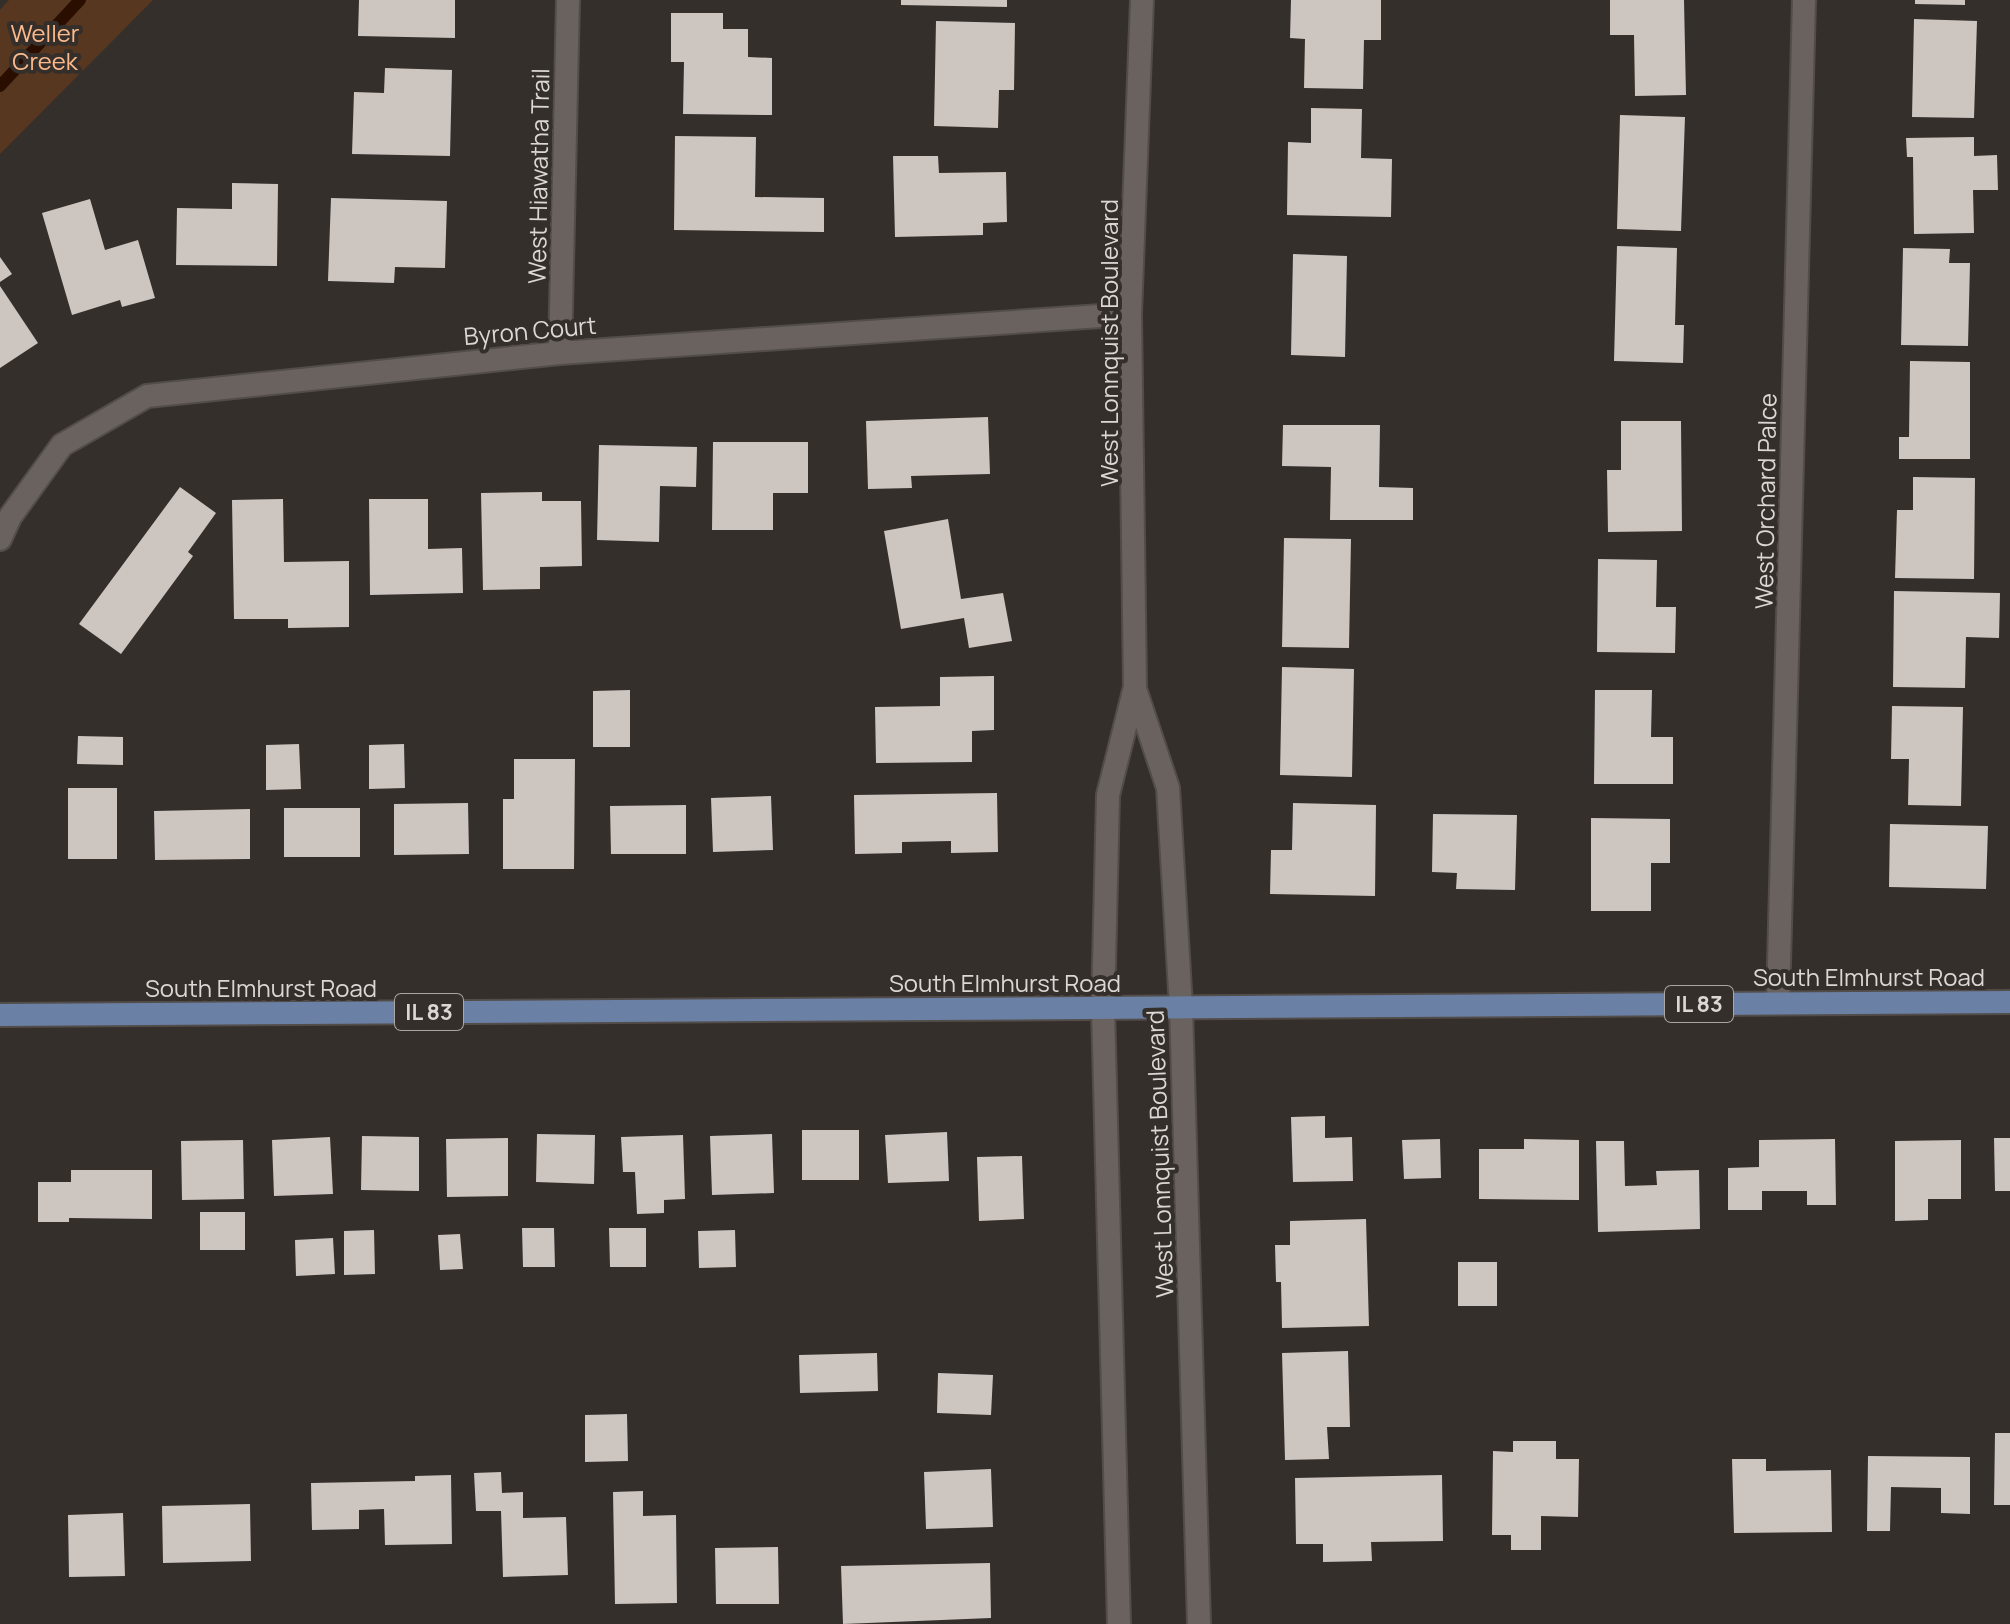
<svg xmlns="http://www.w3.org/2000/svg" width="2010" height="1624" font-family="Manrope,sans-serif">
	<rect width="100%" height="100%" fill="#352f2b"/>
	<path fill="#583720" d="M9,0H153L0,154V10Z"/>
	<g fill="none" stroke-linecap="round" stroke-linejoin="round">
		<path stroke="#2a0e00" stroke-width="12" d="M0,86L80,0"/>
	</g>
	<path fill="#ccc5c0" d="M359,0H455V38L358,36Z
		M901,0H1007V7L901,5Z
		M1291,0H1381V40H1364L1363,89L1304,88L1305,39L1290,38Z
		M1610,0H1684L1686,95L1635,96L1634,35H1610Z
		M1915,0H1965V5L1915,4Z
		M671,13H723V29H748V57L772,58V115L683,114L684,62H671Z
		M1914,19L1977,21L1974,118L1912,117Z
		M936,21L1015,23L1014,90H999L998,128L934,126Z
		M385,68L452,70L450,156L352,154L354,92L384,93Z
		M1311,108L1362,109L1361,158L1392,159L1391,217L1287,215L1288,142L1311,143Z
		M1620,115L1685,117L1681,231L1617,229Z
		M675,136L756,137L755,197L824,198V232L674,230Z
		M1974,137V156L1997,155L1998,190H1973L1974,233L1914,234L1913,157H1907L1906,138Z
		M893,156H938L939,173L1006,172L1007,222L983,223V235L895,237Z
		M232,183L278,184L277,266L176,265L177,208L232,209Z
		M331,198L447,201L445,268L395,267L394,283L328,281Z
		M90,199L105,250L138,240L155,298L122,307L120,300L72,315L42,213Z
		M1617,246L1677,248L1675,325H1684L1683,363L1614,361Z
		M1903,248L1950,249L1949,263H1970L1968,346L1901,345Z
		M1293,254L1347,256L1345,357L1291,355Z
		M0,257L12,274L0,282Z
		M0,286L38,343L0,368Z
		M1910,361L1970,362V459H1899V437H1909Z
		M988,417L990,474L911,476L912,488L868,489L866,421Z
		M1621,421H1681L1682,531L1608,532L1607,470H1621Z
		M1283,425H1380L1379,487L1413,488V520H1330L1331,467L1282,466Z
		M713,442H808V493H773V530H712Z
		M599,445L697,447L696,487L660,486L659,542L597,540Z
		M1913,477L1975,478L1974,579L1895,578L1897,510H1913Z
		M180,487L216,513L188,552L193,556L121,654L79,624Z
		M542,492V501H581L582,566L540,567V589L483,590L481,493Z
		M283,499L284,562L349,561V627L288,628V619H234L232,500Z
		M369,499H428V549L462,548L463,593L370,595Z
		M948,519L961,599L1003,593L1012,641L969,648L964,618L901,629L884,531Z
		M1284,538L1351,539L1349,648L1282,647Z
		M1598,559L1657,560L1656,607H1676L1675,653L1597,652Z
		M1894,591L2000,593L1999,638L1966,637L1965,688L1893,687Z
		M1282,667L1354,669L1352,777L1280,775Z
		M994,676V730L972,731V762L876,763L875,707L940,706V677Z
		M630,690V747H593V691Z
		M1595,690H1652L1651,737H1673V784H1594Z
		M1892,706L1963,707L1961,806L1908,805L1909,759H1891Z
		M78,736L123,737V765L77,764Z
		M299,744L301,789L266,790V745Z
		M404,744L405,788L369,789V745Z
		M514,759H575L574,869H503V799H514Z
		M68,788H117V859H68Z
		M997,793L998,852L951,853V841L902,842V853L855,854L854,795Z
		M771,796L773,850L713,852L711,798Z
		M468,803L469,854L394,855V804Z
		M1293,803L1376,805L1375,896L1270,894L1271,850H1292Z
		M686,805V854H611L610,806Z
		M284,808H360V857H284Z
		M250,809V859L155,860L154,811Z
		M1433,814L1517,815L1515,890L1456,889L1457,873L1432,872Z
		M1591,818L1670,819V863H1651V911H1591Z
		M1890,824L1988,826L1986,889L1889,887Z
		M1325,1116V1138L1352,1137L1353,1181L1293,1182L1291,1117Z
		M802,1130H859V1180H802Z
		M947,1132L949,1181L888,1183L885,1135Z
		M537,1134L595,1135L594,1184L536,1182Z
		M772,1134L774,1193L712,1195L710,1136Z
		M683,1135L685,1199L664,1200V1213L637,1214L635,1172H623L621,1137Z
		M362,1136L419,1137V1191L361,1190Z
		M330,1137L333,1194L274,1196L272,1140Z
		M508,1138V1196L447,1197L446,1139Z
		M1994,1138H2010V1191H1995Z
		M1440,1139L1441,1178L1404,1179L1402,1140Z
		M1524,1139L1579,1140V1200L1479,1199V1149H1524Z
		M1835,1139L1836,1205H1807V1191H1762V1210H1728V1168L1759,1167V1140Z
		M243,1140L244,1199L182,1200L181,1141Z
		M1961,1140V1199H1928V1220L1895,1221V1141Z
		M1596,1141H1624L1625,1186L1657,1185L1656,1171L1699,1170L1700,1229L1598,1232Z
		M1022,1156L1024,1219L979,1221L977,1157Z
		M71,1170H152V1219L69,1218V1222H38V1182H71Z
		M200,1212H245V1250H200Z
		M1366,1219L1369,1326L1282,1328L1281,1282H1276L1275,1245H1290V1221Z
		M522,1228H554L555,1267H523Z
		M609,1228H646V1267H610Z
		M374,1230L375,1274L344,1275V1231Z
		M735,1230L736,1267L699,1268L698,1231Z
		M460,1234L463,1269L440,1270L438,1235Z
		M333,1238L335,1274L296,1276L295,1240Z
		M1458,1262H1497V1306H1458Z
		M1348,1351L1350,1427H1327L1329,1459L1285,1460L1282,1353Z
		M877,1353L878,1391L800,1393L799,1355Z
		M938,1373L993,1375L991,1415L937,1413Z
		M627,1414L628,1461L585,1462V1415Z
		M1995,1433H2010V1505H1994Z
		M1513,1441H1556V1459H1579L1578,1517L1541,1516V1550H1511V1535H1492L1493,1451L1513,1452Z
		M1868,1456L1970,1457V1514L1941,1513V1488L1891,1487L1890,1531H1867Z
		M1732,1459H1766V1471L1831,1470L1832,1532L1734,1533Z
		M991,1469L993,1527L926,1529L924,1472Z
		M501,1472L502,1493L523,1492V1518L566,1517L568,1575L503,1577L501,1511H476L474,1473Z
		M451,1475L452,1544L385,1545L384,1509L359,1510V1529L312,1530L311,1483L415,1481V1476Z
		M1442,1475L1443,1541L1371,1542L1372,1561L1323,1562V1544H1296L1295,1478Z
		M643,1491V1516L676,1515L677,1603L615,1604L613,1492Z
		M250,1504L251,1561L163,1563L162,1506Z
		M123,1513L125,1576L69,1577L68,1515Z
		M778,1547L779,1604H716L715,1548Z
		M990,1563L991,1618L843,1624L841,1566Z"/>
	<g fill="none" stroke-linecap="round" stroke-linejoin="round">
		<g stroke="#524d4a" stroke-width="26">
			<path id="minor" d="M560,353L568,0
				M0,539L10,517L62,445L147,396L560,353L1130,314
				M1135,689L1168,788L1181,1007L1199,1624
				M1778,1003L1804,0
				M1119,1624L1103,1008L1108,795L1135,687L1130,314L1142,0"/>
		</g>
		<g stroke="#524d4a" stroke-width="26">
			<path id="primary" d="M0,1015L2010,1002"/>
		</g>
		<use href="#minor" stroke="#69625e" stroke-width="22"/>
		<use href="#primary" stroke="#6b80a5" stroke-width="22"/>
	</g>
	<g text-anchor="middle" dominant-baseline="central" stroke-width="8" stroke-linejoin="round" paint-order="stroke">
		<g fill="#352f2b" stroke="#a9a5a2" stroke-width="2">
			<rect x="1665" y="986" width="68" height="36" rx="6"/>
			<rect x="395" y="994" width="68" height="36" rx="6"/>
		</g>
		<g font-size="22" font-weight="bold" fill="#dbd7d5">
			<text x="1699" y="1004">IL 83</text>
			<text x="429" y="1012">IL 83</text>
		</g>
		<g font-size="24" fill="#fcb98c" stroke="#352f2b">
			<text x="45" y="32">Weller<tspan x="45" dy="28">Creek</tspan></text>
		</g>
		<g font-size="24" fill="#dbd7d5" stroke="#352f2b">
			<text transform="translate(538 176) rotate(-89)">West Hiawatha Trail</text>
			<text transform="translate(530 330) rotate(-5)">Byron Court</text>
			<text transform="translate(1108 343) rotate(-90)">West Lonnquist Boulevard</text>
			<text transform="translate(1765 501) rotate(-89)">West Orchard Palce</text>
			<text x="1869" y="976">South Elmhurst Road</text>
			<text x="1005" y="982">South Elmhurst Road</text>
			<text x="261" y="987">South Elmhurst Road</text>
			<text transform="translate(1159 1154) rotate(-92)">West Lonnquist Boulevard</text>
		</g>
	</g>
</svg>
